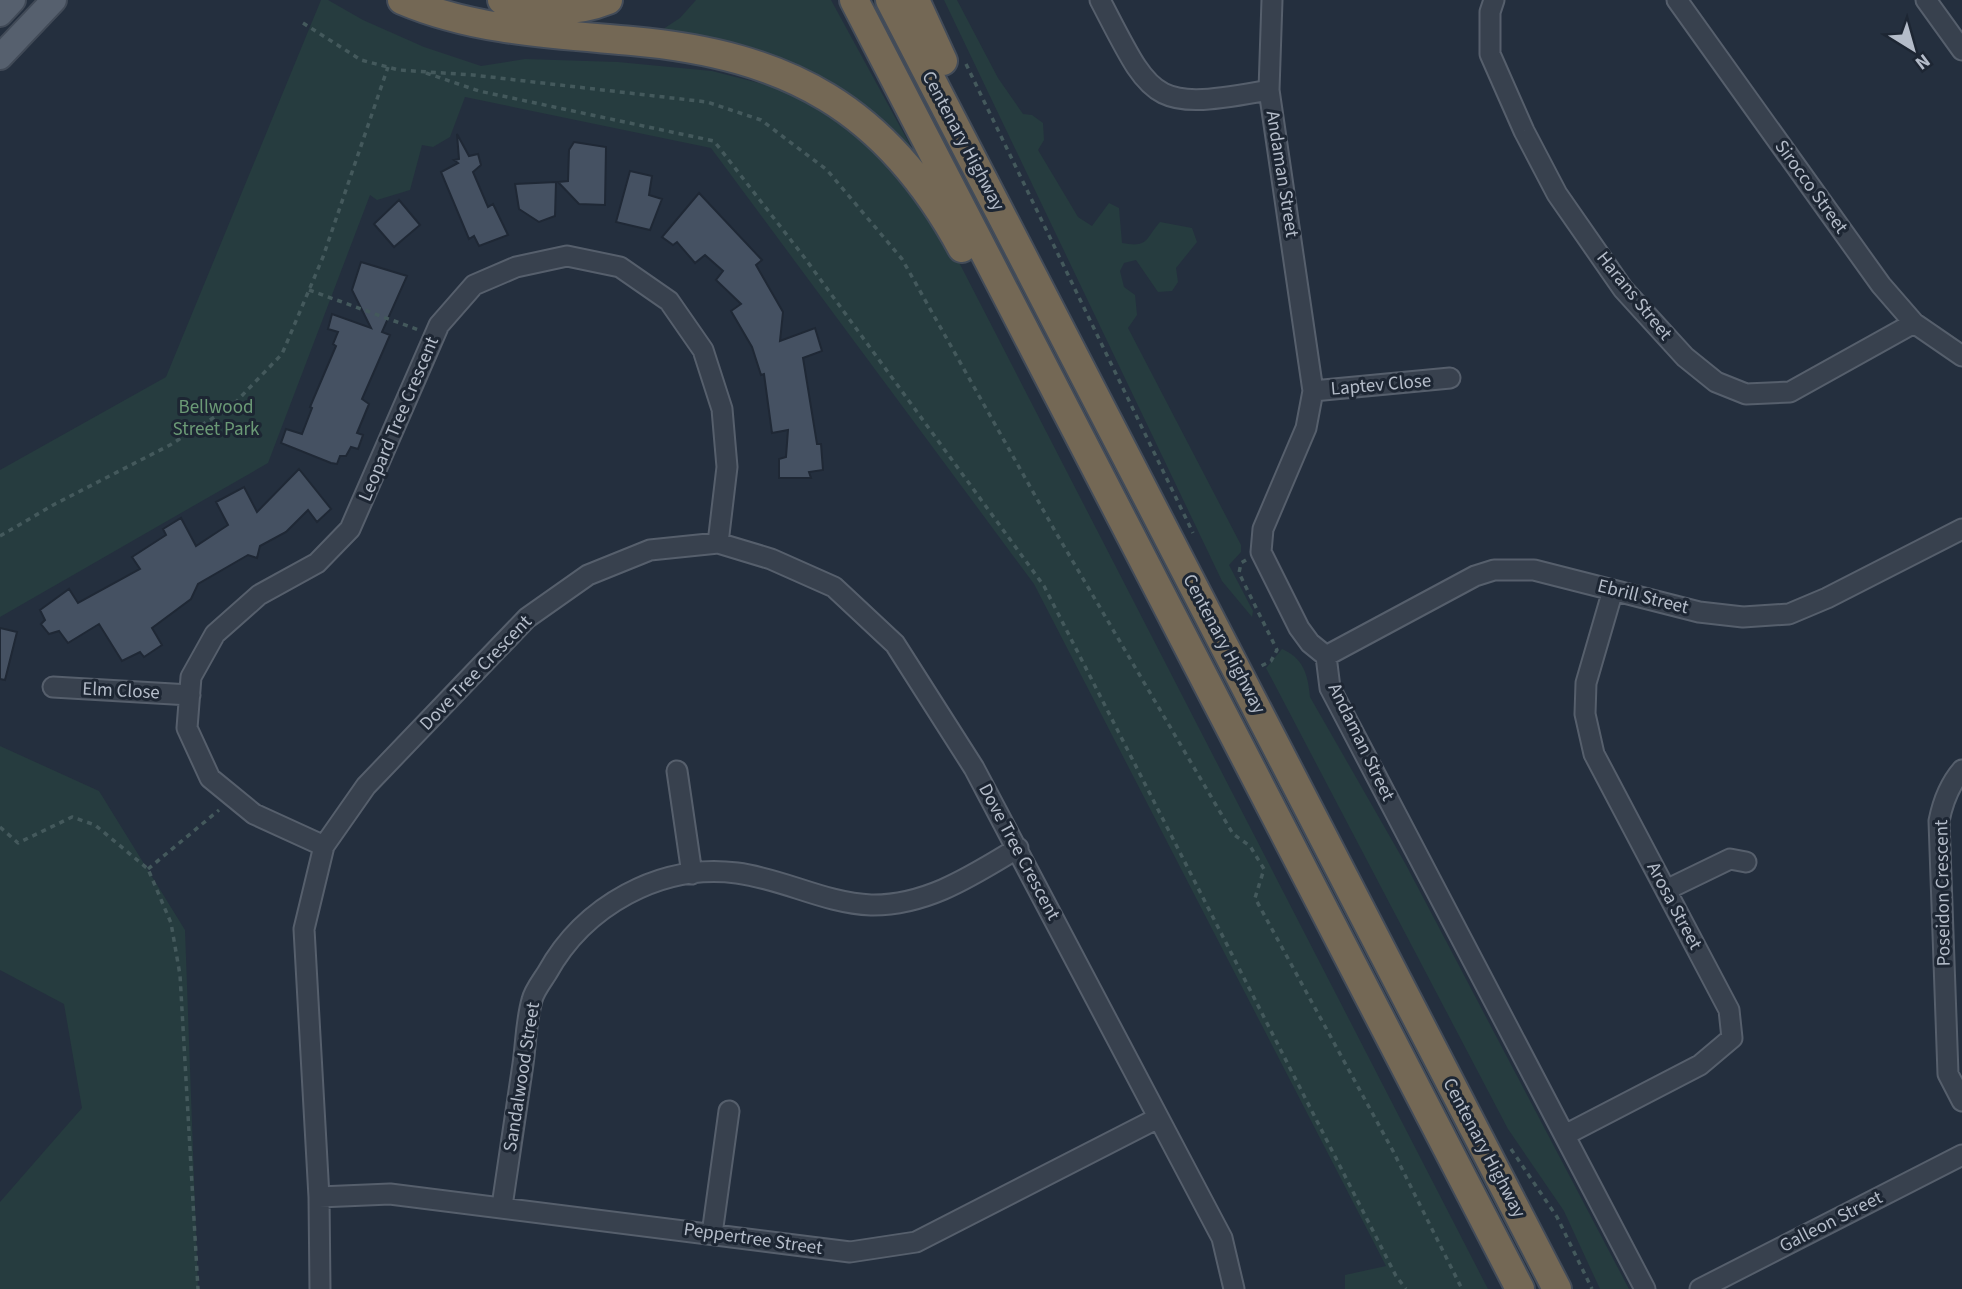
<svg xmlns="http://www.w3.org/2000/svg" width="1962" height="1289" font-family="'Source Sans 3',sans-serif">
	<rect width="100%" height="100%" fill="#242f3e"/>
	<path fill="#263c3f" d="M321,0H328L363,20L424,47L481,66L525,59L618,62L712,71L803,94L866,136L948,241L1488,1289H1345V1275L1386,1266L1034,584L711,148L465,97L450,137L433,147L422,145L410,190L377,200L370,195L268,463L0,617V470L166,377Z
		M696,0H831L921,165L852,100L767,53L721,43L654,35L680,18Z
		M944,0H957L998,78L1023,114L1032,115L1043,123L1044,140L1038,150L1078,217L1092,226L1109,203L1119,208L1122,243C1149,248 1145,239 1160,222L1192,228L1197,242L1176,268L1178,282L1172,291L1158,292L1136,260L1124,263L1120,271L1124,287L1135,295L1137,315L1128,328L1241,545V552L1229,565L1253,611L1252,617L1222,581Z
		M1282,649C1303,658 1308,674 1310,697L1405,863L1629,1289H1600L1564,1211L1508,1129L1266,668Z
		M0,746L99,791L185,930L198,1289H0V1202L82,1108L64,1004L0,970Z"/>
	<path fill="#455162" stroke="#1f2835" stroke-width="2" d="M457,134L469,156L478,154L481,165L473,172L488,207L493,204L508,235L479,246L474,236L469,239L441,172L458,163L454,160L459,159Z
		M574,142L606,147L605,205L579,204L558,182L568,181L569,150Z
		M630,171L652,176L649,195L662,199L650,230L616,222Z
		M556,182L555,216L539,222L519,209L515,184Z
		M699,193L762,260L756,265L783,312L780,341L815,328L822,351L803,358L817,444H821L823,470L809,472L811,478H779V459L786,457L788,430L772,433L764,374L761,375L752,347L731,311L741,304L716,280L723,271L705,255L695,263L677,242L673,245L662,237Z
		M399,200L420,225L394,247L374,224Z
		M361,262L407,276L382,332L390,335L362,399L369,404L357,433L363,435L358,449L351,447L346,456H340L337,464L331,463L281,443L286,429L302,434L312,408L310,407L336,346L333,344L338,332L328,329L332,314L371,328L352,290Z
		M299,469L331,509L317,522L308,510L286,532L260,546L257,558L248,555L198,584L191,599L152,628L162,645L144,657L140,652L122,661L99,624L68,643L59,631L49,634L41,624L45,620L40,610L69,589L78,603L140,569L132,557L166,535L163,529L181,518L196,546L228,525L216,502L244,487L257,512Z
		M0,628L17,632L5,680L0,679Z"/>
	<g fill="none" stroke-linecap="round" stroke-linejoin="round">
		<g stroke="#565f6c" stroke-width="23">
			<path id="minor" d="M1100,0C1153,102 1151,112 1269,90
				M1272,0L1269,90L1313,391L1306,428L1263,529L1261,552L1299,628L1310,643L1326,656L1330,688L1645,1289
				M1494,0L1490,12V54L1524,131L1557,194L1623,289L1685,357L1716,382L1746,394L1790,392L1914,323
				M1677,0L1881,285L1914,323L1962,356
				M1926,0L1962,50
				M1313,391L1450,378
				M1326,656L1475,576L1494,570H1534L1699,612L1743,617L1789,614L1827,598L1962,529
				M53,687L190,695
				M1962,770C1949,785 1943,801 1939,821L1948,1074L1962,1101
				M677,771L692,874
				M324,846L254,814L210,778L187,728L191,677L215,634L259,595L317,563L350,529L439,325L474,285L516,267L567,256L620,267L669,301L703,350L722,409L727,467L718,543
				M1666,890L1730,859L1746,862
				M1565,1135L1700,1065L1732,1038L1729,1010L1594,754L1585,714L1586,683L1613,590
				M319,1197L390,1194L850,1252L916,1242L1158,1118
				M502,1206C509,1158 516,1111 523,1064C526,1043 526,1021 532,1000C534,991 542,981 547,973C584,906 660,863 737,873C784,879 824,903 871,905C927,906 973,875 1018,848
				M712,1234L729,1111
				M320,1289L319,1197L304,929L324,846L366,786L527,618L588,575L650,550L718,543L771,559L834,587L895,644L974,768L1222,1238L1234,1289
				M1700,1289L1962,1155"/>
		</g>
		<g stroke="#414a57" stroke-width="28">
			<path id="major" d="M0,14L13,0
				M0,57L54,0"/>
		</g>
		<g stroke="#434c59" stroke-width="32">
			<path id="highway" d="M402,0C475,31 554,34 632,41C788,55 886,108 962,248
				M502,0C535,13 576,13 608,0
				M854,0L1520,1289
				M890,0L1557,1289
				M915,0L943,61"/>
		</g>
		<path stroke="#44595c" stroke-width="3.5" stroke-dasharray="5 5" stroke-linecap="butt" d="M303,23L361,60L399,70L473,75L707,102L761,120L827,170L902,259L1055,531L1233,834L1250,846L1264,869L1255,898L1393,1151L1462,1289
			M966,64L1193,533
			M426,73L479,91L714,141L804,257L1044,586L1396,1276L1406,1289
			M309,290L419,330
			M0,536L55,504L170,445L232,406L282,354L323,257L388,67
			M1246,560L1241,563L1239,573L1277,650L1271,661L1259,667
			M0,827L18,843L72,817L95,825L148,869L171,923L180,975L198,1289
			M148,869L219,810
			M1511,1149L1557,1217L1592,1289"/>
		<use href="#minor" stroke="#38414e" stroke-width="19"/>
		<use href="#major" stroke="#56606e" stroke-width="24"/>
		<use href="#highway" stroke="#746855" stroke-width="28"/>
	</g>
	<g text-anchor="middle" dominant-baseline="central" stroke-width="6" stroke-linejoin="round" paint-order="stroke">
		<g font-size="19" fill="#b4bcc9" stroke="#1d2633">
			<text transform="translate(963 141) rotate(62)">Centenary Highway</text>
			<text transform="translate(1282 174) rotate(81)">Andaman Street</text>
			<text transform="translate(1811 187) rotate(54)">Sirocco Street</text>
			<text transform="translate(1634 296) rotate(51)">Harans Street</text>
			<text transform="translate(1381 385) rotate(-5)">Laptev Close</text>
			<text transform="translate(399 419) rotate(-67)">Leopard Tree Crescent</text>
			<text transform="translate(1643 597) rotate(14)">Ebrill Street</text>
			<text transform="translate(1224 644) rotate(62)">Centenary Highway</text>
			<text transform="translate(476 673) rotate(-46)">Dove Tree Crescent</text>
			<text transform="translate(121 691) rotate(3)">Elm Close</text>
			<text transform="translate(1361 742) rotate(64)">Andaman Street</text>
			<text transform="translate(1019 852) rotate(62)">Dove Tree Crescent</text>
			<text transform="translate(1943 893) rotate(-91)">Poseidon Crescent</text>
			<text transform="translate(1674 906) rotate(62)">Arosa Street</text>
			<text transform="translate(522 1077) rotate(-81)">Sandalwood Street</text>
			<text transform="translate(1484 1148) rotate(62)">Centenary Highway</text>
			<text transform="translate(1831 1222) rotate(-27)">Galleon Street</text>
			<text transform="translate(753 1239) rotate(8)">Peppertree Street</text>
		</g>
		<g font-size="19" fill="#6b9a76" stroke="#1d2633">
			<text x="216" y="407">Bellwood<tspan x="216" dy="22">Street Park</tspan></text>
		</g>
	</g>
	<g transform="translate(1913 49) rotate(143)" stroke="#1d2633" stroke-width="5" paint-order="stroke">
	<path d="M0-5L12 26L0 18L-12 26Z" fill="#b4bcc9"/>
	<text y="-10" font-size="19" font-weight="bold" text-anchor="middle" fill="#b4bcc9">N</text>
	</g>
</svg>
